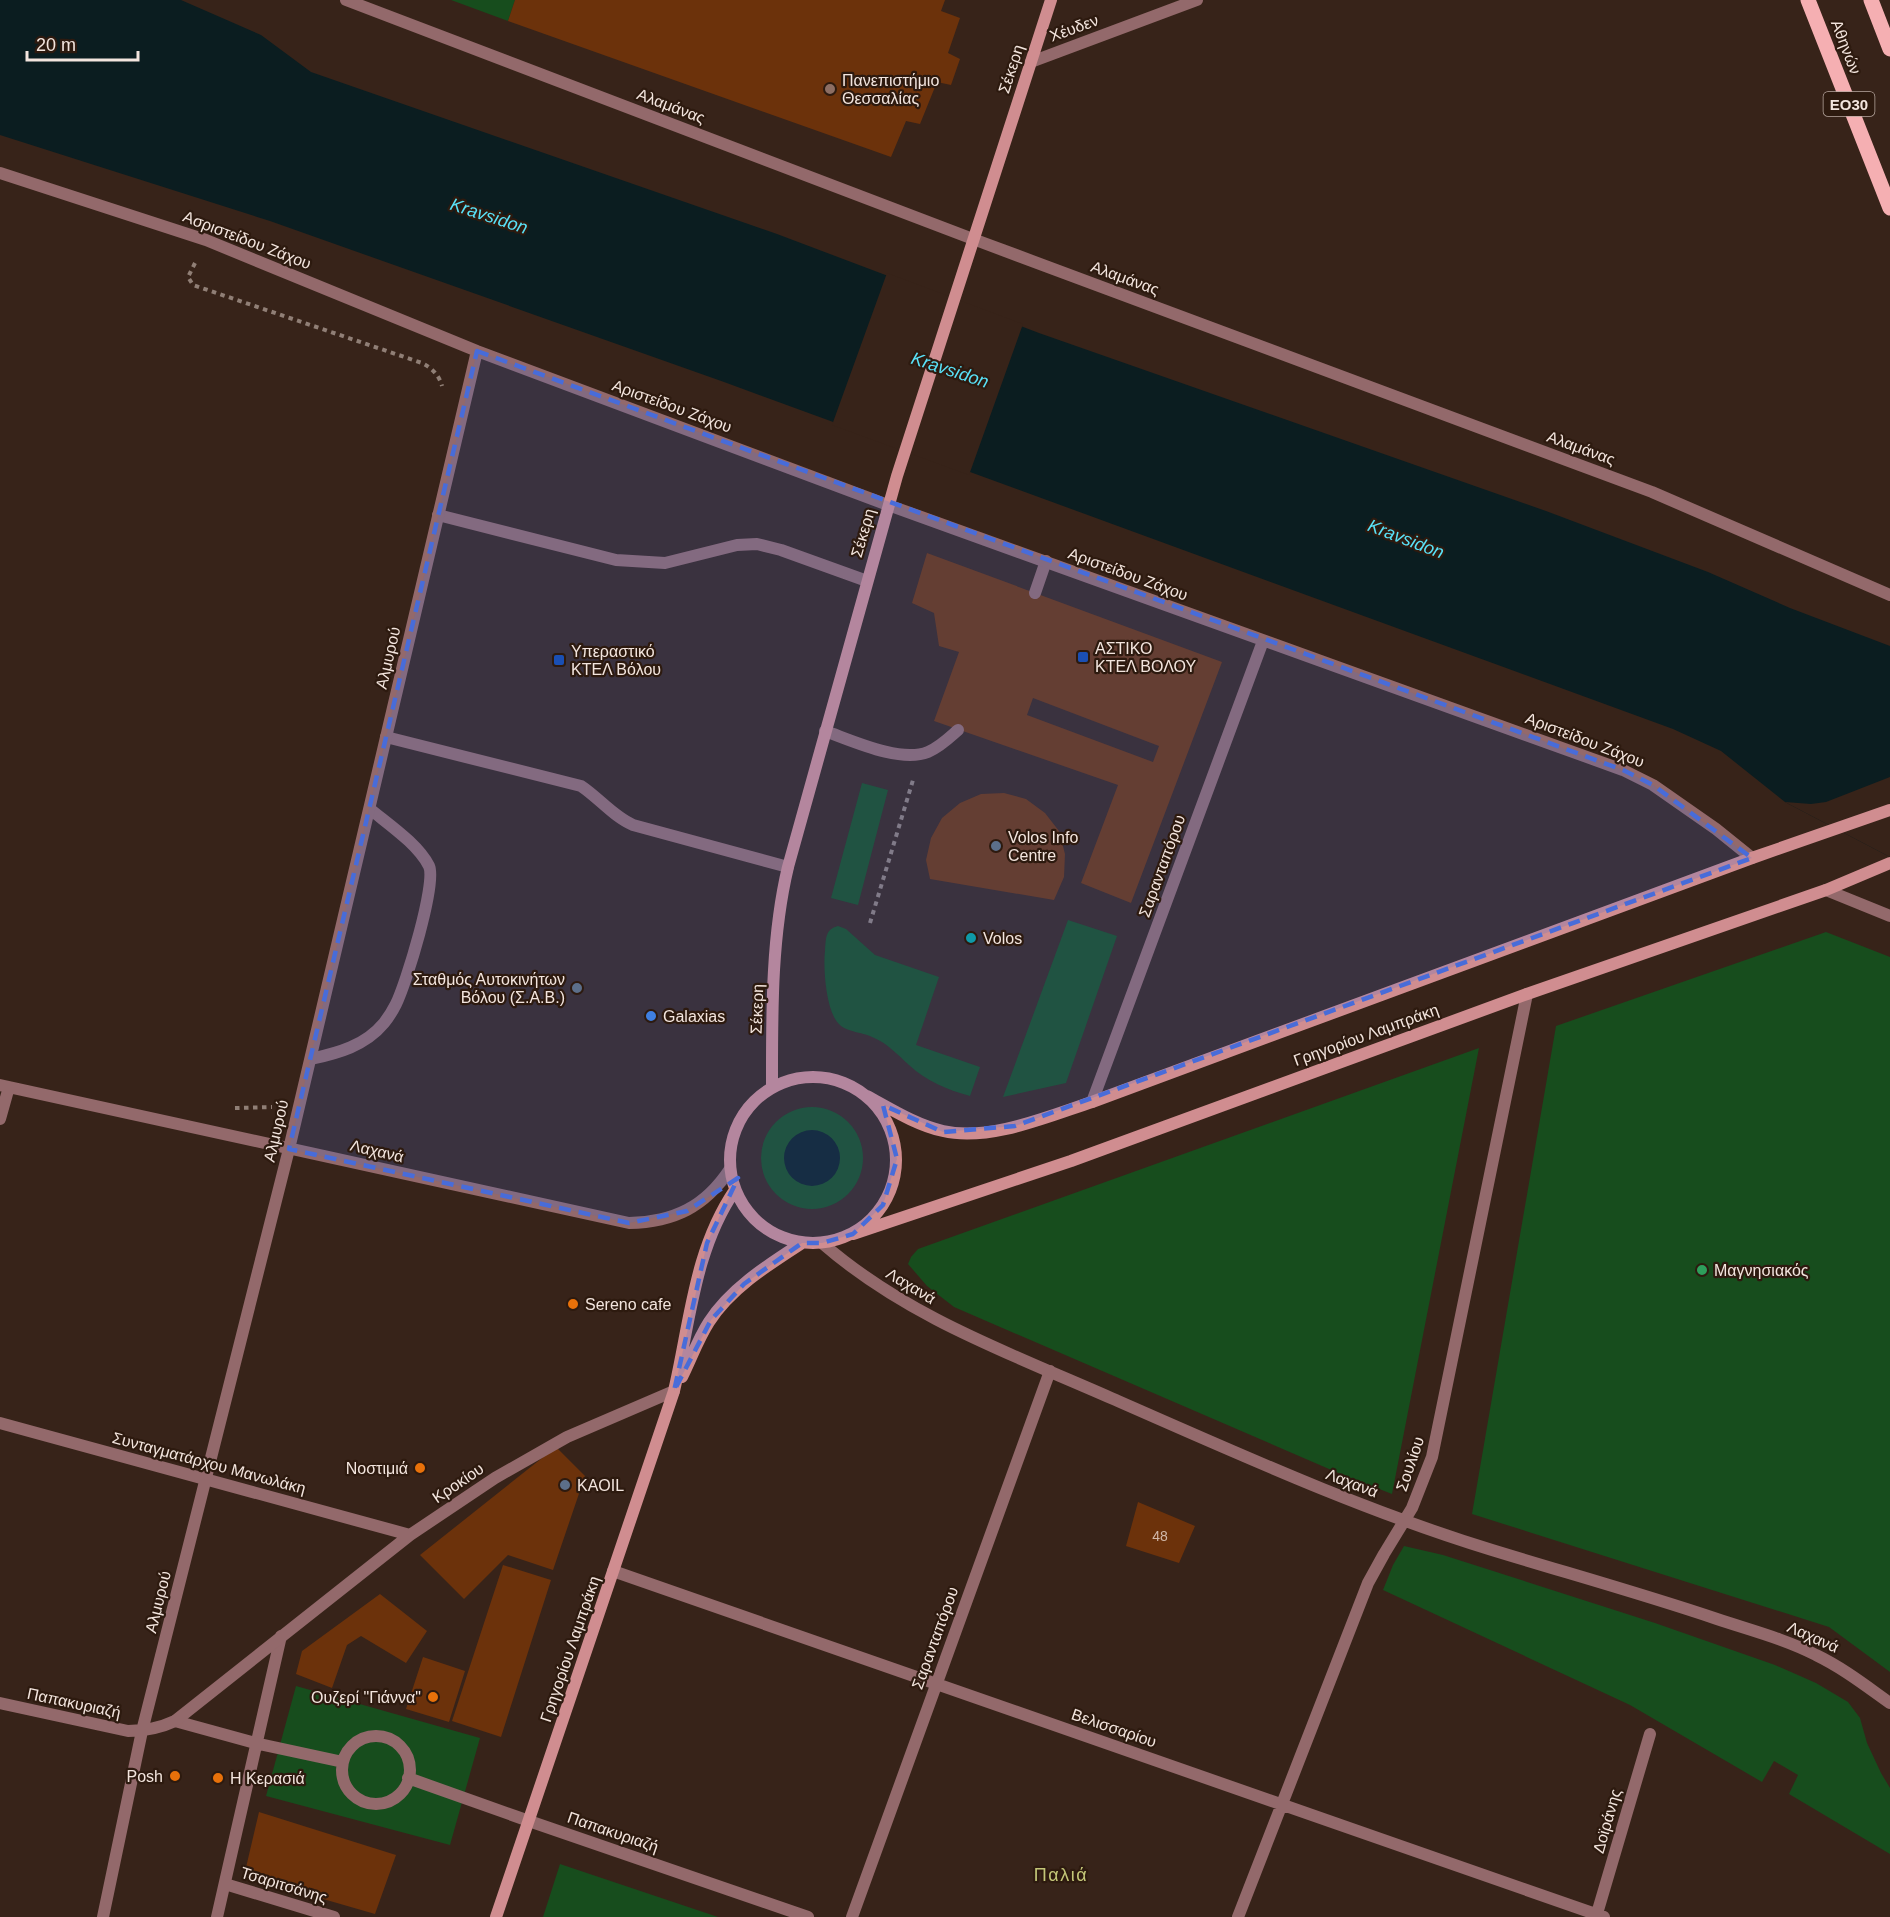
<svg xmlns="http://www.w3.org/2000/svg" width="1890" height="1917" font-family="Helvetica,sans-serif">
	<rect width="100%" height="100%" fill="#372319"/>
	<path fill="#174d1d" d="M451,0H515L508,21Z
		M862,783L888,790L858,905L831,898Z
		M1068,920L1117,936L1066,1083L1003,1097Z
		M838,926L846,929L875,955L939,977L916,1045L980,1067L970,1096C948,1090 926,1081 909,1065C897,1054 887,1043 872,1037C862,1032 845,1032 838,1023C826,1010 823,968 825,951C826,939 825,929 838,926Z
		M1826,932L1890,957V1672L1829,1627L1472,1514L1556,1026Z
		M1479,1048L1392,1494L1336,1472L954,1307L927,1286L908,1264L911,1257L918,1249Z
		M761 1158a51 51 0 1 1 102 0a51 51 0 1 1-102 0Z
		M1404,1546L1443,1555L1655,1623L1775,1665L1816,1683L1848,1702L1860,1718L1867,1743L1881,1773L1890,1788V1854L1789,1794L1798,1775L1774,1761L1762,1782L1630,1705L1383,1590L1393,1565Z
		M296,1686L480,1738L450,1845L266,1796Z
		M560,1864L718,1917H543Z"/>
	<path fill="#0b1d20" d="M0,0H181L261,35L311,72L777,234L1039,333L1546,511L1708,572L1790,608L1890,646V857L1785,802L1721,751L1673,729L724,382L270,221L0,135Z
		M784 1158a28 28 0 1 1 56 0a28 28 0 1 1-56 0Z"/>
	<path fill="#372319" d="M887,273L1023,324L969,475L832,425Z
		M1890,777V857L1785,802L1811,804L1826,802Z"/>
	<path fill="#6c320b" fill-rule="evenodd" d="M515,0H945L941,11L960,18L948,53L960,59L951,85L937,82L920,124L906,121L891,157L508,21Z
		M927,553L1222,662L1131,903L1081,883L1118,785L934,721L959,652L939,646L934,613L912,603ZM1033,698L1159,746L1153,762L1027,715Z
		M1004,793L1026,799L1045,813L1059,831L1065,854L1064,877L1054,900L930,879L926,860L931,838L942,818L960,803L981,794Z
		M556,1447L585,1476L553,1570L508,1555L464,1599L420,1555Z
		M1138,1502L1195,1526L1179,1563L1126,1546Z
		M503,1565L551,1580L501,1737L452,1721Z
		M380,1594L427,1631L406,1663L361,1636L347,1645L332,1688L296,1674L302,1651Z
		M423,1657L465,1671L449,1722L406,1709Z
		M259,1812L396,1855L375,1914L244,1876Z"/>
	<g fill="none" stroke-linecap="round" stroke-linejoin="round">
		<path stroke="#907f76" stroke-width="4" stroke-dasharray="4.5 4.5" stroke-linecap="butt" d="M195,263L188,277L193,285L422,363C432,368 439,375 442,386
			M870,923L913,780
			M235,1108L272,1107"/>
		<path stroke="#93696b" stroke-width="12" d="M438,515L616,560L665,563L737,545L757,544L781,550L867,581
			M1035,593L1046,561
			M825,731C853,741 900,763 928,752C940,747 949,738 958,730
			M386,737L581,786C599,798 614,817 633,825L788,867
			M311,1059C338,1053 365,1046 384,1023C388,1018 393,1010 396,1004C406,984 437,883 429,866C418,844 388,824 370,809"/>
		<path stroke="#93696b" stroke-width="12" d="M175,1721L255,1743L343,1762
			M342 1770a34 34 0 1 1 68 0a34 34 0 1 1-68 0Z
			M408,1778L529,1821
			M225,1884L334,1917
			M217,1917L281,1636"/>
		<path stroke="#93696b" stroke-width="12" d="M346,0L973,239L1652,492L1890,595
			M1031,62L1197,0
			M0,173L206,240L477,351L888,505L1623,770L1653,785L1716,829L1752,858
			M0,1085L629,1223C674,1222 705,1207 730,1169
			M1092,1102L1263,641
			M0,1119L9,1087
			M822,1243C907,1317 1009,1353 1111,1398C1237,1453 1361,1510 1492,1550C1567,1573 1643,1594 1717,1619C1750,1630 1785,1639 1816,1655C1843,1668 1866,1686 1890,1703
			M0,1423L410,1535
			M613,1571L1604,1917
			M0,1703L128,1731C145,1731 160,1728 175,1721L410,1535L495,1478L567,1437L674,1391
			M529,1821L808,1917
			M103,1917L142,1731L289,1149L477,351
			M852,1917L1050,1371
			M1238,1917L1368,1583L1384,1554L1412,1508L1432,1457L1527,994
			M1596,1917L1650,1734"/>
		<path stroke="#93696b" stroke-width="12" d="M1826,890L1890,916"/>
		<path stroke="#d08d90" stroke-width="12" d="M730 1160a83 83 0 1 1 166 0a83 83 0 1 1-166 0Z
			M772,1088C772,1016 771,938 788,867L897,476L1051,0
			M867,1096C891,1109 916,1125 943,1131C989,1142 1049,1116 1092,1102L1752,858L1890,810
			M853,1234L1071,1161L1527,994L1826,890L1890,863
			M682,1377C691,1359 698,1339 709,1322C731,1288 768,1265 802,1243
			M496,1917L674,1391C690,1323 694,1250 735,1190"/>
		<path stroke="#f5afb2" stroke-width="15" d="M1808,0L1890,208
			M1871,0L1890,49"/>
	</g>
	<path fill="#486cd9" fill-opacity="0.2" stroke="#486cd9" stroke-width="4.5" stroke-dasharray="12 8" stroke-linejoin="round" d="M477,351L1623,770L1653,785L1752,858L1015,1126L943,1132L883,1105L897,1159L883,1205L853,1234L822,1243H802L744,1284L711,1320L674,1391L707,1243L738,1178L687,1211L629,1223L289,1149Z"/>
	<circle fill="#8d6e63" stroke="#2d1a0f" stroke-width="2" cx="830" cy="89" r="6"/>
	<g fill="#1a4fb4" stroke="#2d1a0f" stroke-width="2">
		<rect x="1077" y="651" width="12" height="12" rx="3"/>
		<rect x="553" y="654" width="12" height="12" rx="3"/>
	</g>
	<g fill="#5c6f8a" stroke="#2d1a0f" stroke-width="2">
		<circle cx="996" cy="846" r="6"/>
		<circle cx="577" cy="988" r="6"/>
		<circle cx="565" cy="1485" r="6"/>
	</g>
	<circle fill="#0f9aa8" stroke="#2d1a0f" stroke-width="2" cx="971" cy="938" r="6"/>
	<circle fill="#3f7fe0" stroke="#2d1a0f" stroke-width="2" cx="651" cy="1016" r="6"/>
	<circle fill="#2e9e5b" stroke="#2d1a0f" stroke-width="2" cx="1702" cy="1270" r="6"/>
	<g fill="#e8710a" stroke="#2d1a0f" stroke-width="2">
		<circle cx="573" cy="1304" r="6"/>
		<circle cx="420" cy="1468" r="6"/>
		<circle cx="433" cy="1697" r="6"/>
		<circle cx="175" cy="1776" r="6"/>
		<circle cx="218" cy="1778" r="6"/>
	</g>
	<g text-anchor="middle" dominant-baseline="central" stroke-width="4.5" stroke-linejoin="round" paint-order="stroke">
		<g font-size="14" fill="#d1b8a9">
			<text x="1160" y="1536">48</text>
		</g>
		<rect fill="#2d1a0f" stroke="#b8a8a0" stroke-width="1.5" x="1823.5" y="92" width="51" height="24" rx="4.5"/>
		<g font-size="15" font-weight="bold" fill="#f3e5de">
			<text x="1849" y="104">ΕΟ30</text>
		</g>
		<g font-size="16" fill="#f3e5de" stroke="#2d1a0f">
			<text transform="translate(1074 28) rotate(-20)">Χέυδεν</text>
			<text transform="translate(1846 47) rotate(69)">Αθηνών</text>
			<text transform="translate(1011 69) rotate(-72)">Σέκερη</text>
			<text transform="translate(671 106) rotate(21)">Αλαμάνας</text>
			<text transform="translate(247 240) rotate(21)">Ασριστείδου Ζάχου</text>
			<text transform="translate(1125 278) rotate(20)">Αλαμάνας</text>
			<text transform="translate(672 406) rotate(20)">Αριστείδου Ζάχου</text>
			<text transform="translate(1581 448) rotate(20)">Αλαμάνας</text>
			<text transform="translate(863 533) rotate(-74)">Σέκερη</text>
			<text transform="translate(1128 574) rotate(20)">Αριστείδου Ζάχου</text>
			<text transform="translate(388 658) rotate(-77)">Αλμυρού</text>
			<text transform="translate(1585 740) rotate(21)">Αριστείδου Ζάχου</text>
			<text transform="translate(1162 866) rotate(-70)">Σαρανταπόρου</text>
			<text transform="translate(757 1009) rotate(-88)">Σέκερη</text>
			<text transform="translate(1366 1035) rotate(-20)">Γρηγορίου Λαμπράκη</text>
			<text transform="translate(276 1131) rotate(-77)">Αλμυρού</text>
			<text transform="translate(377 1151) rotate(13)">Λαχανά</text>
			<text transform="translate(911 1286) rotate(31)">Λαχανά</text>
			<text transform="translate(209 1463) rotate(15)">Συνταγματάρχου Μανωλάκη</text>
			<text transform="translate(1410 1464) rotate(-71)">Σουλίου</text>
			<text transform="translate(458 1483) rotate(-34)">Κροκίου</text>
			<text transform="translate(1352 1483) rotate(21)">Λαχανά</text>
			<text transform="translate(158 1602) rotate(-76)">Αλμυρού</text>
			<text transform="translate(1813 1637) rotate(24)">Λαχανά</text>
			<text transform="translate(935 1638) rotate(-70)">Σαρανταπόρου</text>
			<text transform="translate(570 1649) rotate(-71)">Γρηγορίου Λαμπράκη</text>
			<text transform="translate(74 1703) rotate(12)">Παπακυριαζή</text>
			<text transform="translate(1114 1728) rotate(19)">Βελισσαρίου</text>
			<text transform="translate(1607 1821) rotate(-74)">Δοϊράνης</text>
			<text transform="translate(613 1832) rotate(19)">Παπακυριαζή</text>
			<text transform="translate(284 1885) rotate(17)">Τσαριτσάνης</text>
		</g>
		<g font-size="16" fill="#f3e5de" stroke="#2d1a0f" text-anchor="start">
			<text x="842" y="80">Πανεπιστήμιο<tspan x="842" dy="18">Θεσσαλίας</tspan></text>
			<text x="1095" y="648">ΑΣΤΙΚΟ<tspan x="1095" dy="18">ΚΤΕΛ ΒΟΛΟΥ</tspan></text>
			<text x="571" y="651">Υπεραστικό<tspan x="571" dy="18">ΚΤΕΛ Βόλου</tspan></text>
			<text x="1008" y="837">Volos Info<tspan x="1008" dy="18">Centre</tspan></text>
			<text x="983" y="938">Volos</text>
			<text x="565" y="979" text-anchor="end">Σταθμός Αυτοκινήτων<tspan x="565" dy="18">Βόλου (Σ.Α.Β.)</tspan></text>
			<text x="663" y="1016">Galaxias</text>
			<text x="1714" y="1270">Μαγνησιακός</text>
			<text x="585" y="1304">Sereno cafe</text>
			<text x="408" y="1468" text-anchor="end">Νοστιμιά</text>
			<text x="577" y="1485">KAOIL</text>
			<text x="421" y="1697" text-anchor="end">Ουζερί "Γιάννα"</text>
			<text x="163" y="1776" text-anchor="end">Posh</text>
			<text x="230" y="1778">Η Κερασιά</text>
		</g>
		<g font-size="18" font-style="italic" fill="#59e1f7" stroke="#2d1a0f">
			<text transform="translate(489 216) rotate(18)">Kravsidon</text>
			<text transform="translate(950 370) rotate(18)">Kravsidon</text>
			<text transform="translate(1406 539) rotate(21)">Kravsidon</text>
		</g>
		<g font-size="18" letter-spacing="1.5" fill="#c3c678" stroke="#2d1a0f">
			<text x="1061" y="1875">Παλιά</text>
		</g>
	</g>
	<path d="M27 51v9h111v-9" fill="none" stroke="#f3e5de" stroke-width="3"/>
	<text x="36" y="51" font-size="18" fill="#f3e5de" stroke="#2d1a0f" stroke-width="4.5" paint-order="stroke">20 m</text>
</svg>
